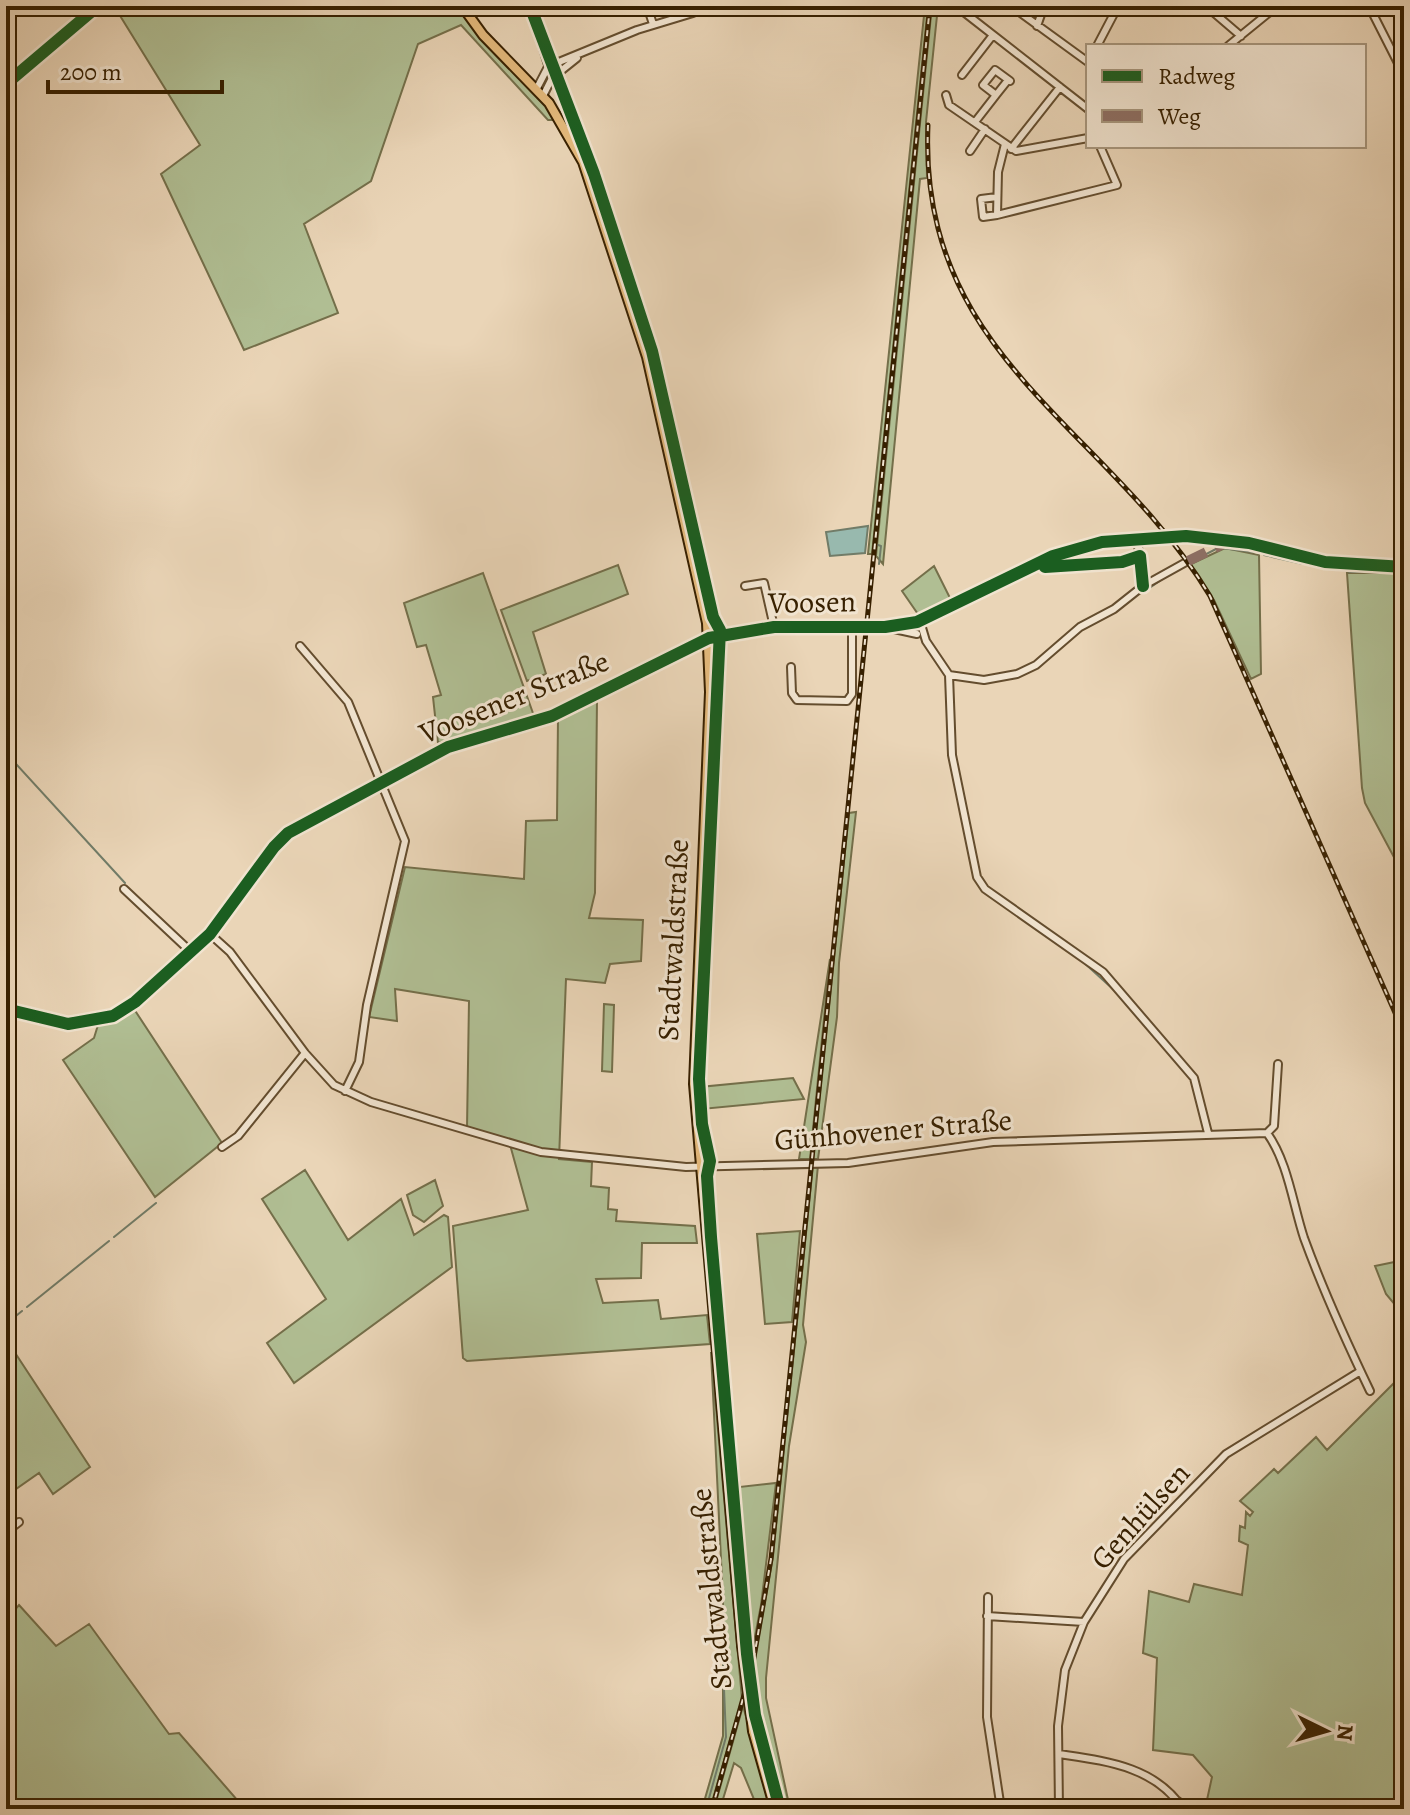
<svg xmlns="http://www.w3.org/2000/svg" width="1410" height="1815" font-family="Alegreya,serif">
	<rect width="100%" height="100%" fill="#ead5b7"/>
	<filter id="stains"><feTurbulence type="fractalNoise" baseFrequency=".0025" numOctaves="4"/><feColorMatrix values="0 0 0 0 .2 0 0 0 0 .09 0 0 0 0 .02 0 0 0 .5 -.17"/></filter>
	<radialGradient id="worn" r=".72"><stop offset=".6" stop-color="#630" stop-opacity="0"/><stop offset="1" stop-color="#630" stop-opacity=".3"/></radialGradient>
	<path fill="#b0be93" stroke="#746f4a" stroke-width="2" d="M114,6H457C483,47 538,81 555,120H548L461,25L418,44L371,181L304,224L338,313L244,350L161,174L200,145Z
		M925,6H928L872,554H868Z
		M932,6H938L926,122L927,178L920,179L883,564L876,556Z
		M1225,548L1259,555L1261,674L1251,679L1214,600L1189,565Z
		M618,565L628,594L533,632L546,674L527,681L501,610Z
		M934,566L952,602L920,617L902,591Z
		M483,573L534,716L438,743L433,697L441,695L426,645L417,647L404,603Z
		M1347,573H1404V876L1365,803L1362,788Z
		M597,699L595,893L589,918L643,920L641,961L610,964L605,983L566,979L559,1159L592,1162L591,1186L609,1188L608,1209L617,1210L616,1221L695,1226L697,1243H642L641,1278L596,1279L603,1303L658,1300L661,1319L707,1315L710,1344L467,1361L463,1358L453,1226L528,1210L509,1141L467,1128L469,1001L395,989L397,1021L369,1017L405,867L524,879L526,821L557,820L558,718Z
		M856,812L839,963L837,1017L818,1159H813L849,813Z
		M830,959L810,1159H799Z
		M604,1004L614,1005L612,1072L602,1071Z
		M134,1009L222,1143L155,1197L63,1060L94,1038L98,1025Z
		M793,1078L804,1099L702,1109L700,1087Z
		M813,1165H818L803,1325L806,1342L789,1446L766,1678V1698L790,1809H782L761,1739L751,1680L773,1556Z
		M305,1170L348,1240L401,1199L414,1235L444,1215L448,1217L452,1267L294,1383L267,1343L326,1299L262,1199Z
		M435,1180L443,1206L424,1222L413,1215L407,1195Z
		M800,1231L792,1322L765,1324L757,1234Z
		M1404,1260V1310L1401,1312L1386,1294L1375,1266Z
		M6,1339L90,1467L53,1494L39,1473L6,1496Z
		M711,1352L742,1699L710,1809H702L723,1736V1601Z
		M1404,1373V1614L1395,1809H1205L1212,1777L1193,1755L1153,1750L1157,1658L1143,1653L1149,1591L1189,1602L1194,1584L1242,1595L1248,1545L1239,1541L1240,1526L1245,1528L1246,1512L1250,1516L1253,1512L1240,1501L1274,1469L1278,1473L1316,1437L1327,1450Z
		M725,1378L740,1487L776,1483L761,1605L749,1668Z
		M19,1605L56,1646L89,1624L169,1734L179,1733L245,1809H6V1620Z
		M743,1706L772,1809H758L741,1768L734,1763L720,1809H714Z"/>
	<path fill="#98b9ae" stroke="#717c68" stroke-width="2" d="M868,526L865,553L830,556L826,532Z"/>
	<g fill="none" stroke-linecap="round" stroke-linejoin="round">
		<path stroke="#717c68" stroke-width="2" d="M878,545L881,546L879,564
			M1221,548L1253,552
			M1264,555L1303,564
			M1193,561L1216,549
			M1349,572H1385
			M1390,572L1404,570
			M1148,589L1167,576
			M6,753L125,883
			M962,787L971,833
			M989,896L1014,913
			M1081,960L1115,991
			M114,1237L156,1203
			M27,1307L109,1241
			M6,1324L22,1311
			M723,1646L724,1682
			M706,1809L726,1737L724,1689"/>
		<g stroke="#644d2e" stroke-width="10">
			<path id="minor" d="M530,6L552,78
				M647,6L653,24
				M956,6L1088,109
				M1011,6L1088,62
				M1206,6L1241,36
				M1369,6L1404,75
				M1037,26L1044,6
				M1097,46L1118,6
				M1228,46L1277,6
				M550,62L554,64L637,30L693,13L691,6
				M962,75L993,35
				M1008,80L996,95L983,85L995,70L1010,81
				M537,88L549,65
				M946,95L949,105L1016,151L1088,138
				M543,96L552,78L577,58
				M975,122L996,95
				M1005,144L998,172L997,215L1117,185L1100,146
				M1011,149L1060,87
				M970,151L985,129
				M997,197L981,199L983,217L997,215
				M1137,538L1143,586
				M745,586L764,583L774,627
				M920,621L926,641L949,675L952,755L977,877L985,889L1103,972L1194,1078L1208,1133
				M889,626C965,617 1026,556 1102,542C1187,525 1245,547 1325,562C1351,567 1378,565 1404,567
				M300,646L348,702L405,841L367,1005L359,1062L345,1091
				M791,667L792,693L797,700L847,701L852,694V627
				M949,675L984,680L1017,674L1036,665L1080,627L1114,609L1143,586L1188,561
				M124,889L190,951
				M210,934L230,952L305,1053L334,1085L371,1102L541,1152L686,1167L848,1163L993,1142L1267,1133
				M6,1009L68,1024L113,1016L135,1002L210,934L274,847L288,833L448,747L552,716L709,638L800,625L885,627L917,634
				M1267,1133C1288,1162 1293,1205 1304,1238C1323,1290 1347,1343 1370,1391
				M1267,1133L1274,1126L1278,1064
				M222,1147L238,1136L305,1053
				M6,1532L19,1522
				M988,1597L987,1717L1001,1809
				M987,1616L1084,1622
				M1059,1754C1105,1761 1155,1766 1183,1809
				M1059,1809L1058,1726L1065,1670L1084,1622L1124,1559L1226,1454L1359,1372
				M1163,1809L1178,1801"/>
		</g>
		<g stroke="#372000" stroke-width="12">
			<path id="major" d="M462,6L483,35L549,103L583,162L647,357L707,623L710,692L694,1084L742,1645
				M6,84L98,6
				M753,1731L775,1809"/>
		</g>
		<use href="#minor" stroke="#f1e4d0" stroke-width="6"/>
		<use href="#major" stroke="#e5ba7c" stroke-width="8"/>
		<g stroke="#372000" stroke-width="5">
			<path id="rail" d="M928,125C918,359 1107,425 1210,596L1404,1033
				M712,1809L753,1663L771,1559L930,6"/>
		</g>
		<use href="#rail" stroke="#f1e4d0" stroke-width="2" stroke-dasharray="6" stroke-linecap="butt"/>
		<g stroke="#372000" stroke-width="12" stroke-linecap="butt">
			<path id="major-bridge" d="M742,1645L753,1731"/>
		</g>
		<use href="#major-bridge" stroke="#e5ba7c" stroke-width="8"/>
		<path stroke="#8d6e63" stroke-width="10" stroke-dasharray="20 10" stroke-linecap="butt" d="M693,13L702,6
			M1188,561L1223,544"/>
		<g stroke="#f1e4d0" stroke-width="17">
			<path id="cycleway" d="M530,6L594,174L652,351L713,617L720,630L699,1079L702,1124L710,1161L707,1176L711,1237L747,1654L755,1715L780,1809
				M6,84L98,6
				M1045,567L1122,562L1140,556L1143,586
				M6,1009L68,1024L113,1016L135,1002L210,934L274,847L288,833L448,747L552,716L709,638L774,627H885L917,622L1053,556L1102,542L1186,536L1249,543L1325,562L1404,567"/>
		</g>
		<use href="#cycleway" stroke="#1b5e20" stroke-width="12"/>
	</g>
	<g text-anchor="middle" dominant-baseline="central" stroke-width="6" stroke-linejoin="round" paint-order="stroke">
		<g font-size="30" fill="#372000" stroke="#f1e4d0">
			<text transform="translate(812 602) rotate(-1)">Voosen</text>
			<text transform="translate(514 697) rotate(-22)">Voosener Straße</text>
			<text transform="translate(673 940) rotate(-87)">Stadtwaldstraße</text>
			<text transform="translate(893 1130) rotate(-5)">Günhovener Straße</text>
			<text transform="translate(1140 1516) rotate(-48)">Genhülsen</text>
			<text transform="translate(711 1589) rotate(-96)">Stadtwaldstraße</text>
		</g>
	</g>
	<rect width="1410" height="1815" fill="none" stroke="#ead5b7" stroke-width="32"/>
	<rect x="8" y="8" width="1394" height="1799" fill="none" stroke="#372000" stroke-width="4"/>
	<rect x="16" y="16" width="1378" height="1783" fill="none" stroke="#372000" stroke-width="2"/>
	<rect x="1086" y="44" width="280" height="104" fill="#f1e4d0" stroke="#a7967d" stroke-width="2"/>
	<rect x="1102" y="70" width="40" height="12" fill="#1b5e20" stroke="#a7967d" stroke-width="2"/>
	<text x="1158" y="84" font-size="24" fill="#372000">Radweg</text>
	<rect x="1102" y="110" width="40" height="12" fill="#8d6e63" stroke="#a7967d" stroke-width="2"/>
	<text x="1158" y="124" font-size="24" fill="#372000">Weg</text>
	<g transform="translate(1326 1731) rotate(95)" stroke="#f1e4d0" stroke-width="6" paint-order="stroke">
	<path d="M0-6L14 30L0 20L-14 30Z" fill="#372000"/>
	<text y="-12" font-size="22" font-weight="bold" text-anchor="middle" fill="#372000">N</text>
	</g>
	<path d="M48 80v12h174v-12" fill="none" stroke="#372000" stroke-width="4"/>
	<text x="60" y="80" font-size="24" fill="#372000" stroke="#f1e4d0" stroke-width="6" paint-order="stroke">200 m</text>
	<rect width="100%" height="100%" filter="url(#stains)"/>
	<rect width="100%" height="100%" fill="url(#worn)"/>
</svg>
